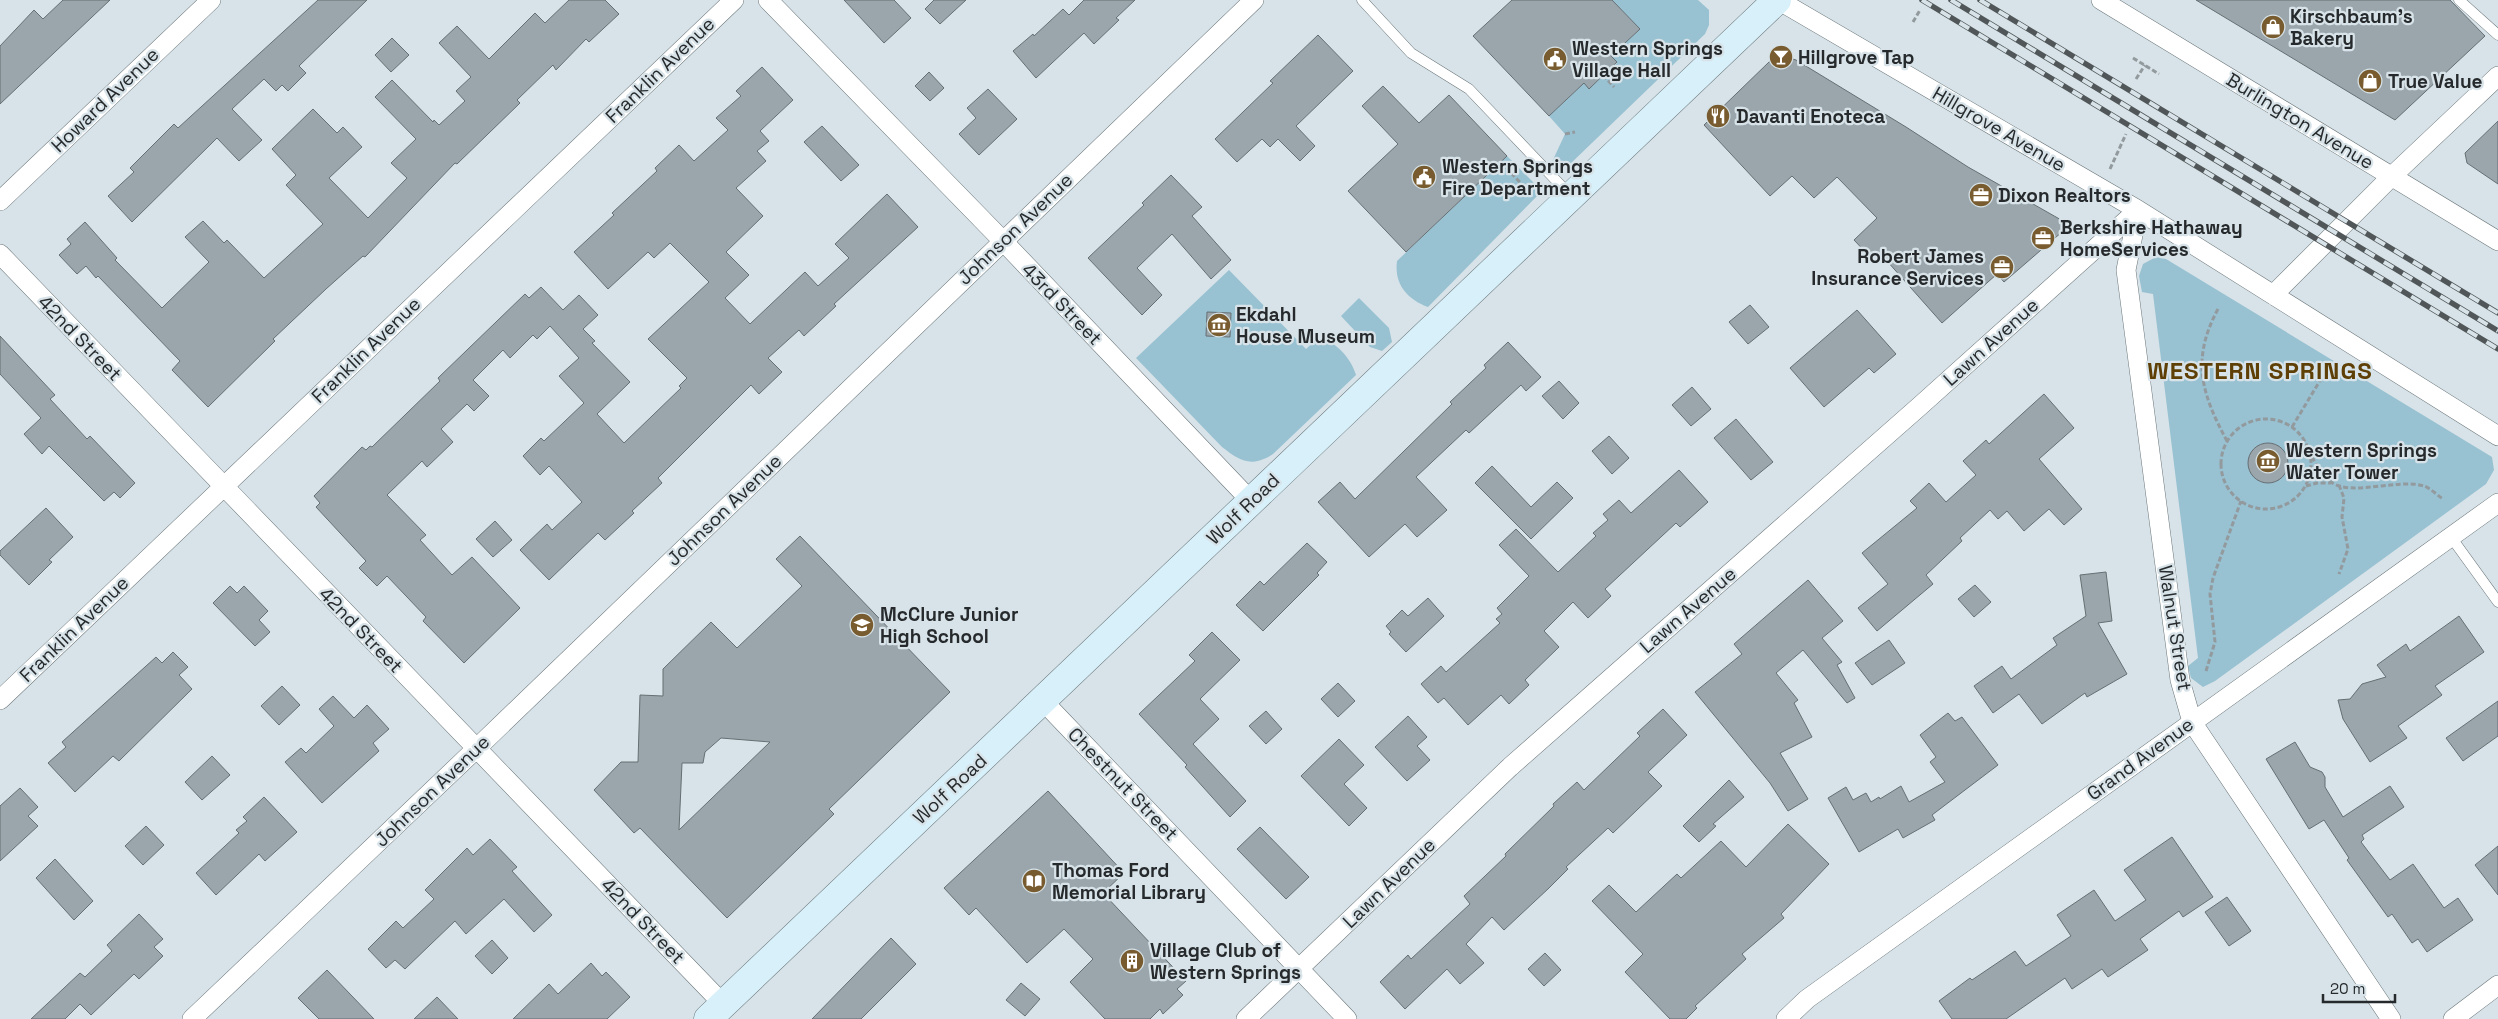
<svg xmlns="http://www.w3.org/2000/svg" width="2498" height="1019" font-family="'Space Grotesk',sans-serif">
	<rect width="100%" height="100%" fill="#d7e3e8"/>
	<path fill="#98c1d2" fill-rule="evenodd" d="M1612,0H1698L1709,10V25L1705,34L1567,167L1552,162L1565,134L1549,116L1584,83L1589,89L1617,63L1611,56L1640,29Z
		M1507,156L1542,191L1428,307C1407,299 1394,284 1397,261Z
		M2156,257L2166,259L2492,457L2494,470L2486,484L2215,681L2203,687L2191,678L2188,666L2198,658L2153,294L2142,292L2139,276L2143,264Z
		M1229,270L1306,349L1319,337C1336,342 1351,358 1356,375L1273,454C1251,468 1240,461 1222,447L1136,358ZM1231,313L1230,337L1207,336Z
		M1359,298L1389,328L1392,342L1382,351L1370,347L1341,316Z"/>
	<path fill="#9aa6ab" stroke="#656f74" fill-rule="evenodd" d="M63,0H110L0,104V46L34,10L43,19Z
		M318,0H367L299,66L306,73L288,91L282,85L276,91L264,79L232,109L262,140L239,161L217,138L132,222L108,196L134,172L130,168L174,124L178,128Z
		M569,0H605L619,14L589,42L586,39L556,70L553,65L517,100L520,103L457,164L455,163L365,257L363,256L326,289L273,339L275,341L208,407L172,370L180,361L98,276L96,278L86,266L77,274L59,255L71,244L67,239L85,222L117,258L115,260L162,308L209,262L185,237L203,221L224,243L227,240L264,278L323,224L286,185L296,175L272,149L313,109L337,133L343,127L362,147L329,178L368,218L407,178L391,163L416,139L375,97L392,80L433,122L434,120L439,125L465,101L456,91L471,77L439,43L457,26L489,59L535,13L545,23Z
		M844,0H894L911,18L884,43Z
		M934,0H966L940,24L925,9Z
		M1084,0H1135L1116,18L1119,20L1094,44L1084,33L1036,78L1013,51L1033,34L1034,36L1063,9L1069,15Z
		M1512,0H1612L1640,29L1611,56L1617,62L1589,89L1584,83L1549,116L1473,36Z
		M2196,0H2450L2485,36L2395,120Z
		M1318,35L1353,71L1296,126L1315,146L1300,161L1278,139L1270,147L1262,139L1237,162L1215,139L1273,83L1270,81Z
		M392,38L409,55L391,72L375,55Z
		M1786,57L1796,60L1906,127L1968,167L2070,225L2004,282L1997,274L1942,323L1879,252L1872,259L1854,240L1877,218L1837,177L1814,198L1792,176L1770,196L1704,125L1769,62Z
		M762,67L793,100L760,131L769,141L757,151L766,161L736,188L763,216L726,252L749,275L725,298L750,324L805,272L818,286L849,258L835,244L887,194L918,227L834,304L836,306L804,336L799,330L768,358L782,372L759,394L751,385L658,478L662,483L632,511L634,513L605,540L598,533L549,580L520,550L547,524L552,530L582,502L549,466L540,475L523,456L541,438L544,441L584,403L559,376L579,358L550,326L537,339L533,335L510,358L503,350L473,380L489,396L474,411L467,404L441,429L453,442L427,467L422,461L387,495L426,535L420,540L452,575L472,557L520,608L464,663L423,621L426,617L387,576L377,586L359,568L366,561L316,507L320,503L314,496L362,447L366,450L370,446L372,447L440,381L438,378L525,294L529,298L541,287L563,310L579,295L598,315L583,329L595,341L592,343L630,382L597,414L624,443L681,388L679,386L687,378L648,339L709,282L670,243L654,258L648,252L608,289L574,252L614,215L612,213L657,171L655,168L679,145L694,161L728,130L716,118L741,96L736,91Z
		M929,72L944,88L930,101L915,86Z
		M1383,86L1419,123L1449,95L1507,156L1406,252L1348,191L1398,144L1362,106Z
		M988,89L1017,119L979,155L959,134L976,118L967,108Z
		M2498,121V184L2467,163L2465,153Z
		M822,126L859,165L841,181L804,142Z
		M1171,175L1202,207L1192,216L1231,260L1211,279L1172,234L1137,268L1162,295L1142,315L1088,258L1144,205L1142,203Z
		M1750,305L1769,327L1748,344L1729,322Z
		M1857,310L1896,354L1874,373L1869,368L1824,407L1790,368Z
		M1207,312L1231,313L1230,337L1206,336Z
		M0,336L55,395L50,399L87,439L90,436L135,483L120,498L114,492L104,501L49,446L42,454L24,434L41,418L0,374Z
		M1508,342L1541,377L1526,391L1521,385L1469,433L1466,430L1416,477L1447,510L1417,537L1405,524L1369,557L1318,502L1340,482L1355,499L1452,404L1450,402L1486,368L1484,365Z
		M1559,381L1579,403L1563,419L1542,396Z
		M1692,387L1711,409L1691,426L1672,405Z
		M2044,394L2074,428L2039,459L2082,509L2064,525L2049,509L2024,531L2007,511L1998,519L1990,510L1960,538L1962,541L1926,575L1933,584L1877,631L1858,608L1888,584L1862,553L1917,508L1910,501L1929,483L1946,502L1976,475L1963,461L1986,440L1989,444Z
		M1736,419L1773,462L1751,480L1714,438Z
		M1609,436L1629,458L1612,474L1592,451Z
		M2248 463a20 20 0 1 1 40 0a20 20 0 1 1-40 0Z
		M1492,466L1531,507L1557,482L1573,498L1531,539L1475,483Z
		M1679,470L1708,502L1680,527L1676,523L1605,589L1611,596L1588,618L1573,602L1544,631L1559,647L1525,680L1529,685L1509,704L1501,695L1468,725L1444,698L1438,703L1421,684L1441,666L1446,672L1500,623L1496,619L1502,614L1497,608L1529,576L1499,545L1516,529L1558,572L1596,536L1593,533L1608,520L1603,514L1619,500L1631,513Z
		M46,508L73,537L49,560L52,562L29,585L0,555V551Z
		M495,521L512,540L493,557L476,539Z
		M800,536L950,692L829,809L834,814L727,918L640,828L634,833L594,790L621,762H638L640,695L663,696V669L711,622L737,648L802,586L776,559ZM721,738L770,742L679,830L682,763H703L705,752Z
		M1307,543L1327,562L1317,573L1319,575L1263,631L1236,605L1260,581L1264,585Z
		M2106,572L2112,621L2098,623L2127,674L2087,697L2085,693L2042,724L2019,694L1993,713L1974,686L2002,666L2011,679L2057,645L2053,638L2086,616L2080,575Z
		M1808,580L1843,621L1822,638L1842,662L1837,665L1855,698L1847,703L1803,650L1776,673L1798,700L1794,703L1812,737L1780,753L1808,799L1788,811L1770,783L1695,692L1742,654L1734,644Z
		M1975,585L1991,602L1974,617L1958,599Z
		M230,586L237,593L244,586L268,611L259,620L270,632L255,646L213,603Z
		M1428,598L1444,616L1406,652L1389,634L1391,632L1386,626L1402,610L1408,616Z
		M2459,616L2484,652L2435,686L2442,695L2398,726L2407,738L2370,762L2343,719L2338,700L2350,699L2362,684L2386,677L2377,665L2406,644L2410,651Z
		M1212,632L1240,660L1200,699L1219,719L1193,744L1246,801L1230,817L1185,767L1187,765L1139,714L1195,661L1189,655Z
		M1889,640L1905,663L1872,685L1855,663Z
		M173,652L188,667L179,675L192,689L119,761L113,756L75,792L48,763L66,747L62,742L156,657L162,663Z
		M1338,683L1355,701L1338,717L1321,699Z
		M282,686L300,705L279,725L261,706Z
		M333,696L354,718L367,705L389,729L373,743L379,751L322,803L285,762L301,748L306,753L334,726L319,709Z
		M2498,701V736L2463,761L2446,738Z
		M1663,709L1687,735L1648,772L1662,786L1613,833L1608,828L1566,867L1568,869L1549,888L1504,930L1492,917L1466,944L1484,963L1460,984L1447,969L1405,1009L1380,982L1408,955L1411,959L1470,904L1464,896L1506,856L1505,854L1554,806L1553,804L1577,782L1584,790L1640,736L1637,733Z
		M1266,711L1282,729L1266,744L1249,726Z
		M1948,713L1955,721L1962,717L1998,765L1932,815L1935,820L1903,838L1898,829L1859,852L1828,798L1846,787L1853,800L1866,793L1871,802L1879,797L1880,799L1901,786L1909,802L1945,782L1930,762L1936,757L1920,735Z
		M1408,716L1427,737L1417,746L1430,760L1407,781L1375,747Z
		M1339,739L1364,765L1344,784L1367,808L1349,826L1301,776Z
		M2295,742L2310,767L2322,772L2325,777V787L2343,817L2390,786L2404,807L2362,835L2364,839L2361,842L2390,880L2413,864L2444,908L2458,898L2473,920L2427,952L2418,939L2412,943L2392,914L2388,917L2347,860L2349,858L2324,820L2309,829L2266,759Z
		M212,756L230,775L202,800L185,782Z
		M1729,780L1744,797L1713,824L1716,826L1699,842L1683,826Z
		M20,788L38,807L28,816L38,826L0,861V806Z
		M1048,791L1124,873L1103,893L1186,981L1177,989L1183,995L1163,1014L1160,1009L1150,1019H1105L1070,982L1093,959L1064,929L1027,963L976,908L969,915L944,888Z
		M264,797L297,832L265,861L259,854L216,895L196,873L239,833L236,830L247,821L243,817Z
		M1788,824L1829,864L1781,914L1784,918L1742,954L1746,959L1695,1006L1697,1008L1686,1019H1670L1625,972L1643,954L1592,901L1609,885L1636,912L1677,874L1681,878L1721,841L1746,867Z
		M146,826L164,845L143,865L125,846Z
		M1260,827L1309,877L1286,899L1237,849Z
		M2172,837L2213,897L2183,917L2179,911L2140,939L2148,950L2108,977L2102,969L2072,989L2065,978L2006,1019H1952L1939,1001L1970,978L1972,980L2015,951L2026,966L2071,936L2057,915L2094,890L2115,921L2146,900L2124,870Z
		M490,839L517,867L512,871L552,915L534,932L504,899L466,934L455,921L405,969L395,960L386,968L368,949L396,921L403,928L434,899L425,890L467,848L473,855Z
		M2498,846V895L2475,865Z
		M55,859L93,901L74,920L36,878Z
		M2227,897L2251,931L2229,946L2205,912Z
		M139,914L163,939L154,947L163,956L139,979L134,974L91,1015L80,1004L65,1019H31L80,973L85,977L112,951L107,945Z
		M891,938L916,964L861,1019H812Z
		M492,940L508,958L492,974L475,956Z
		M1545,953L1561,970L1544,986L1528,969Z
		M591,963L602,976L606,972L630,997L607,1019H513L549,984L558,994Z
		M327,970L374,1019H319L298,998Z
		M1021,983L1040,999L1025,1016L1006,1000Z
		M437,997L458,1019H414Z"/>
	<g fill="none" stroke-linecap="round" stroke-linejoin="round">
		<g stroke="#6c777b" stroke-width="11">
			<path id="lane" d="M1362,0L1411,53L1469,89L1570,195
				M2459,0L2498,35
				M2451,537L2498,602"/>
		</g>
		<g stroke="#6c777b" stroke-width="20">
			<path id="street" d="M768,0L1002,240L1251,501
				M1778,0L2138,210L2498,436
				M2101,0L2498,241
				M0,201L211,0
				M2138,210L2126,270L2180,680L2192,722L2391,1019
				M0,254L723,1004
				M2273,295L2391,177L2498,76
				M0,700L734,0
				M1043,701L1347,1019
				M192,1019L477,748L1254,0
				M1246,1019L1510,767L1921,405L2138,210
				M1786,1019L1807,999L2498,503
				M2453,1019L2498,985"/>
		</g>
		<g stroke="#6c777b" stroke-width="29">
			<path id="secondary" d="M708,1019L1777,0"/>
		</g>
		<path stroke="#929a9e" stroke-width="3" stroke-dasharray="5 2.5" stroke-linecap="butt" d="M1913,22L1920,10
			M2133,58L2159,74
			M1603,75L1614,87
			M2136,79L2145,65
			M1565,134L1575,132
			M1501,162L1530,193
			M2110,169L2126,134
			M2218,309C2191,359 2201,393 2227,441
			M2221 464a45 45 0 1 1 90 0a45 45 0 1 1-90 0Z
			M2292,427L2324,374
			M2312,457C2317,466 2322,476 2331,482C2351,497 2398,478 2424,486C2430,488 2437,495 2443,499
			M2339,485L2344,498L2342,517L2348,549L2339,574
			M2306,486L2317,483H2331
			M2206,671L2215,642L2210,594L2213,578L2241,501"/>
		<use href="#lane" stroke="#fff" stroke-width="10"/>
		<use href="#street" stroke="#fff" stroke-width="19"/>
		<use href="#secondary" stroke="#d7f0fa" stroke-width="28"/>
		<g stroke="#515759" stroke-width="5.5">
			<path id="rail" d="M1922,0L2498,349
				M1951,0L2498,331
				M1980,0L2498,313"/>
		</g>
		<use href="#rail" stroke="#d7e3e8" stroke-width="4" stroke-dasharray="11" stroke-linecap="butt"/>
	</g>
	<defs>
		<g id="shop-disc" transform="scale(1.25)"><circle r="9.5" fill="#785b2e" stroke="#d7e3e8"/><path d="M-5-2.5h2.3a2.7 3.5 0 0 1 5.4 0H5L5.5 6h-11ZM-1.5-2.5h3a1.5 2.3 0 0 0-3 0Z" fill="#fff"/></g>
		<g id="bar-disc" transform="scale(1.25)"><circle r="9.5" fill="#785b2e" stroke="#d7e3e8"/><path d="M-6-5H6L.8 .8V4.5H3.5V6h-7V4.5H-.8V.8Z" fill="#fff"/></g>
		<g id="civic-disc" transform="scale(1.25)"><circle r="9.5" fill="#785b2e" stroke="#d7e3e8"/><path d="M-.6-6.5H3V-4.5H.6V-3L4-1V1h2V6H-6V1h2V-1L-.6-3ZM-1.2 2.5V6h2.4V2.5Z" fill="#fff"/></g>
		<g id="restaurant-disc" transform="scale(1.25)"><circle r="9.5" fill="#785b2e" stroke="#d7e3e8"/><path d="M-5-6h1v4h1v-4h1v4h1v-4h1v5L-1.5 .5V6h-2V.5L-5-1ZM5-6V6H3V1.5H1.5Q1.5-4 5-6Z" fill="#fff"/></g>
		<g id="office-disc" transform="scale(1.25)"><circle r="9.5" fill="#785b2e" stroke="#d7e3e8"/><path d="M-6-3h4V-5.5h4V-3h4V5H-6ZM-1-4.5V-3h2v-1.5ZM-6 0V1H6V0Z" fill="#fff"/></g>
		<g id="museum-disc" transform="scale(1.25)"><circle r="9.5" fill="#785b2e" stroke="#d7e3e8"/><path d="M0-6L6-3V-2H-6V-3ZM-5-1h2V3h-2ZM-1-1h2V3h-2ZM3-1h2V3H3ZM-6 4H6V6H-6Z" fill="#fff"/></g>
		<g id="school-disc" transform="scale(1.25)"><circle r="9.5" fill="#785b2e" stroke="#d7e3e8"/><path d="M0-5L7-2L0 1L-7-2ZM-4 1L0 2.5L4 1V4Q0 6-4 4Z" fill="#fff"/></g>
		<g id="library-disc" transform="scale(1.25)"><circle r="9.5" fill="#785b2e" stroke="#d7e3e8"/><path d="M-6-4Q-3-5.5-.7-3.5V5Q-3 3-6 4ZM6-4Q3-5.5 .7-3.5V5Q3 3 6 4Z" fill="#fff"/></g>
		<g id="building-disc" transform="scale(1.25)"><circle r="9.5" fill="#785b2e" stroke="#d7e3e8"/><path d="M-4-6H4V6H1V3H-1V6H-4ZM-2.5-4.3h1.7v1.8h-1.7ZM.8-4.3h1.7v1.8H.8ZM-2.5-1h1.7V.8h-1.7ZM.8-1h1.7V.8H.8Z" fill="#fff"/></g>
	</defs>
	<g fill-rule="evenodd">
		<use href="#shop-disc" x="2273" y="27"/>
		<use href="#bar-disc" x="1781" y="57"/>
		<use href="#civic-disc" x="1555" y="59"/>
		<use href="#shop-disc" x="2370" y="81"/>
		<use href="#restaurant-disc" x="1718" y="116"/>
		<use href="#civic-disc" x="1424" y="177"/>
		<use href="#office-disc" x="1981" y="195"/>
		<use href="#office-disc" x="2043" y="238"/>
		<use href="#office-disc" x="2002" y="267"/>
		<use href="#museum-disc" x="1219" y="325"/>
		<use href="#museum-disc" x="2268" y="461"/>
		<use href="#school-disc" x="862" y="625"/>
		<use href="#library-disc" x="1034" y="881"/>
		<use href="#building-disc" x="1132" y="961"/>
	</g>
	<g text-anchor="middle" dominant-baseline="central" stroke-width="4.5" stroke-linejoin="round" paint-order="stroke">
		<g font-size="19" font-weight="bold" fill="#262a2c" stroke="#d7e3e8" text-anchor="start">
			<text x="2290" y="16">Kirschbaum's<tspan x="2290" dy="22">Bakery</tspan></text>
			<text x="1572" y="48">Western Springs<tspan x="1572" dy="22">Village Hall</tspan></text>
			<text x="1798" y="57">Hillgrove Tap</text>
			<text x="2388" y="81">True Value</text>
			<text x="1736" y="116">Davanti Enoteca</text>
			<text x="1442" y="166">Western Springs<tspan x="1442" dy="22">Fire Department</tspan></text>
			<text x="1998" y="195">Dixon Realtors</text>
			<text x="2060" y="227">Berkshire Hathaway<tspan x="2060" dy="22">HomeServices</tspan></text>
			<text x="1984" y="256" text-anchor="end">Robert James<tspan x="1984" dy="22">Insurance Services</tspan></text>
			<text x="1236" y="314">Ekdahl<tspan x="1236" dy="22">House Museum</tspan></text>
			<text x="2286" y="450">Western Springs<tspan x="2286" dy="22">Water Tower</tspan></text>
			<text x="880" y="614">McClure Junior<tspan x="880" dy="22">High School</tspan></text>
			<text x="1052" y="870">Thomas Ford<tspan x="1052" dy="22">Memorial Library</tspan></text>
			<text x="1150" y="950">Village Club of<tspan x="1150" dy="22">Western Springs</tspan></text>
		</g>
		<g font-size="19" fill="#262a2c" stroke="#d7e3e8">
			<text transform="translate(660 70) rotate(-44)">Franklin Avenue</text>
			<text transform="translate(105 100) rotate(-44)">Howard Avenue</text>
			<text transform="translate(2300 121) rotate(31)">Burlington Avenue</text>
			<text transform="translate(1999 129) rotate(30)">Hillgrove Avenue</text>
			<text transform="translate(1015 229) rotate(-44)">Johnson Avenue</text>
			<text transform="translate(1062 304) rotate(46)">43rd Street</text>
			<text transform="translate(80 338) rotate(46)">42nd Street</text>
			<text transform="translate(1991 342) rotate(-42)">Lawn Avenue</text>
			<text transform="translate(366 350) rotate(-44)">Franklin Avenue</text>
			<text transform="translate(1243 509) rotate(-44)">Wolf Road</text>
			<text transform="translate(724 510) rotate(-44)">Johnson Avenue</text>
			<text transform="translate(1688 610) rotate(-41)">Lawn Avenue</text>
			<text transform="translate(2175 628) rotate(81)">Walnut Street</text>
			<text transform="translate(74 629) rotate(-44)">Franklin Avenue</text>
			<text transform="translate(361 630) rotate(46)">42nd Street</text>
			<text transform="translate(2140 759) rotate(-36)">Grand Avenue</text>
			<text transform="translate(1123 784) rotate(46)">Chestnut Street</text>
			<text transform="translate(950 789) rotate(-43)">Wolf Road</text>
			<text transform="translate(432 791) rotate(-44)">Johnson Avenue</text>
			<text transform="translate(1389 883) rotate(-44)">Lawn Avenue</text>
			<text transform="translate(643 921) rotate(46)">42nd Street</text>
		</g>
		<g font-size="24" font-weight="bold" letter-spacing="1" fill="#5e3f05" stroke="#d7e3e8">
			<text x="2260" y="370">WESTERN SPRINGS</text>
		</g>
	</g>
	<path d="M2323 994v8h72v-8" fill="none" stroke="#262a2c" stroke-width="2.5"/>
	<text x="2330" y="994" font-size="15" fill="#262a2c" stroke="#d7e3e8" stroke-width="4" paint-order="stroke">20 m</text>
</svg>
